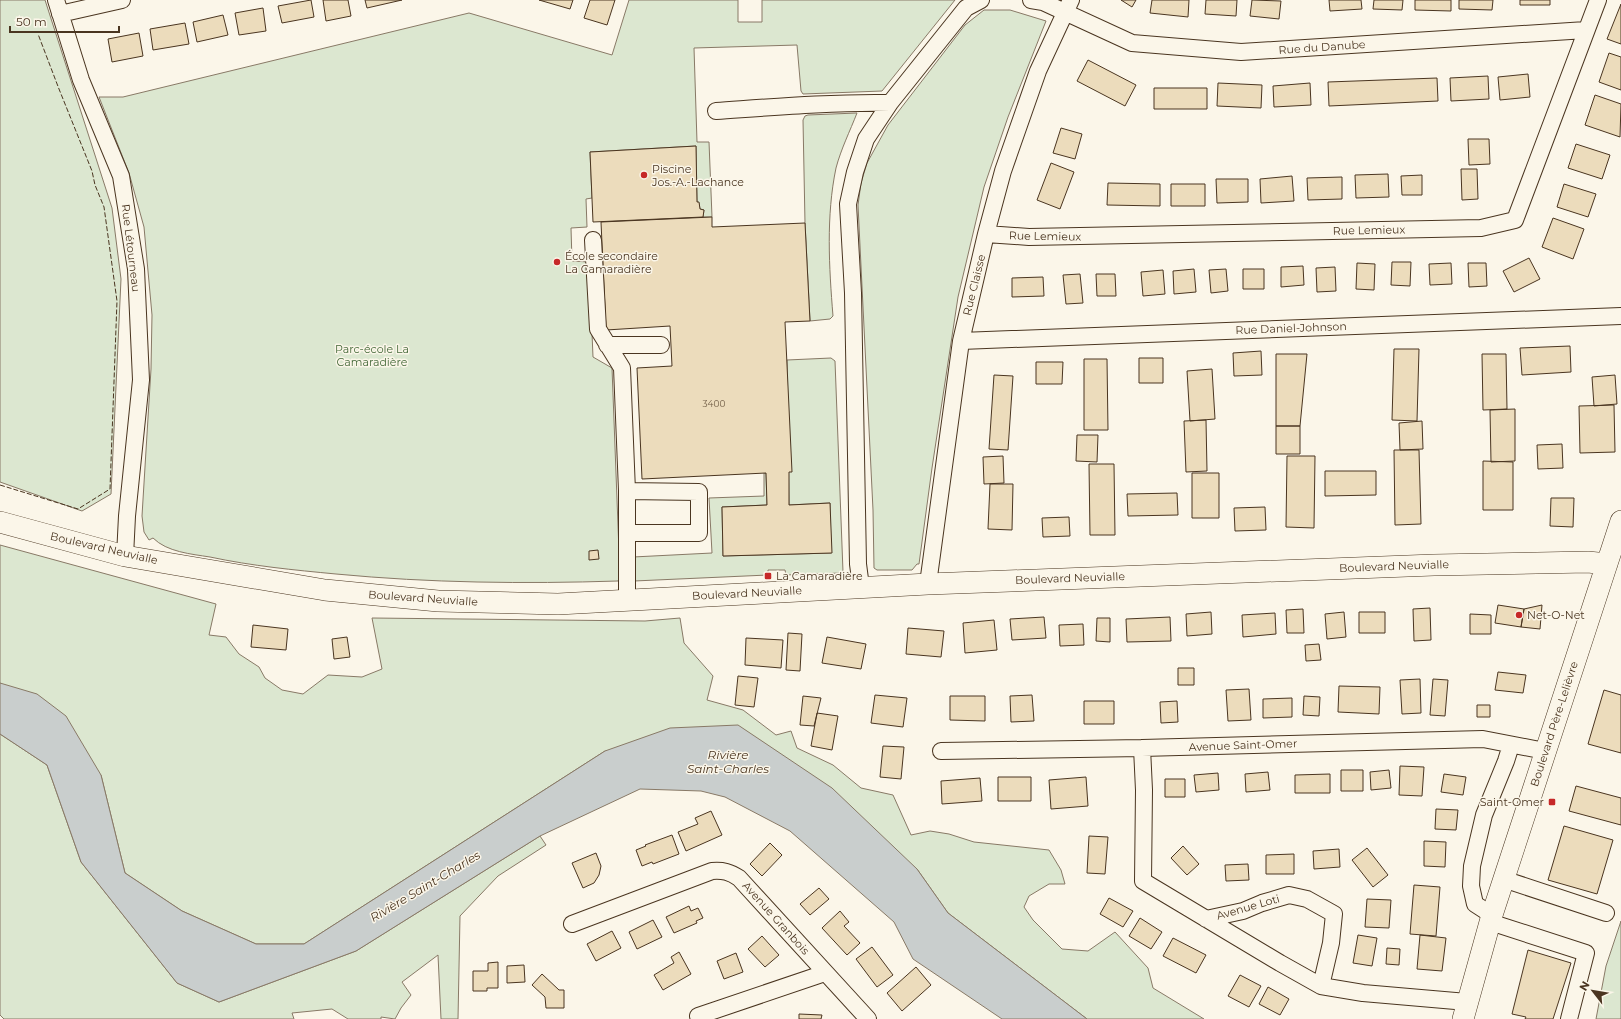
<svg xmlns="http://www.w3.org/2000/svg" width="1621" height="1019" font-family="Montserrat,sans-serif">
	<rect width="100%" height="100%" fill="#fbf6e9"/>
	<path fill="#dce7d0" stroke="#887966" d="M0,0H45L112,208L121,279L111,494L82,511L0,482Z
		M629,0H738V22H762V0H955L882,91L803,94L801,91L797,45L694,48L697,142H709L712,217H703L704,210L700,209L699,203L697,202L696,146L590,152L592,198L586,199L587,227L571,228L572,261L589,262L593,357L612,368L620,578L618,581C524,584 430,583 336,574C294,570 252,566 210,557C191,554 167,552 153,538L149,540L144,532L142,516L151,369L152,315L144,227L129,173L99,97H123L469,13L612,55Z
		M984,10H1010L1046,21L1008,117L984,187L958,297L932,468L919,564H917L912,570H877L874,568L873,510L858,205L861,183L867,163L888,125L965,25Z
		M857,113C850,131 841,149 836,168C826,216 829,267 833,316L830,319L810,321L805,223L803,120L805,116L808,115Z
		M831,358L835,361L843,572L841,573L786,575L785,570H768V575L634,581L633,557L712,553L709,498L764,496V473H766L767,505L722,507L723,556L831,553L830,503L789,505L787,360Z
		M0,545L216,604L209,635L226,637L239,654L259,667L265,678L282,690L303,694L328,675L362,677L382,669L372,618L645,621L680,618L684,643L713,676L707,700L743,710L776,735L791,731L797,748L833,765L861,788L893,795L911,835L930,831L949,834L974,842L1049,850L1061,870L1065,884H1049L1029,896L1024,907L1033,920L1062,949L1088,951L1115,932L1148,968L1153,988L1204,1019H1087L948,913L917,869L605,751L304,944H256L182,911L125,873L101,775L0,683Z
		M0,734L47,765L81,862L177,983L219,1002L356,951L540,836L546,845L498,876L460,916L458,1019H441L438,955L402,982L411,995L401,1008L395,1019L381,1017V1019H348L332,1009L292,1013L294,1019H4L0,1015Z
		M1621,921V1019H1596L1606,966Z"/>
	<path fill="#c9cecd" stroke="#887966" d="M0,683L37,694L66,716L101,775L125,873L182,911L256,944H304L605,751L670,728L738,725L832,788L917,869L948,913L1087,1019H1002L913,959L894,922L790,831L725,797L701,791L640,789L540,836L356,951L219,1002L177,983L81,862L47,765L0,734Z"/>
	<path fill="#ecdcbc" stroke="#4a3520" d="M311,0L314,17L282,23L278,6Z
		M323,0H348L351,16L326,21Z
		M365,0H402L367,8Z
		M539,0H573L570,9Z
		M590,0H615L607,25L584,18Z
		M1121,0H1136L1132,7Z
		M1152,0H1189L1188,17L1150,13Z
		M1206,0H1237L1236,16L1205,14Z
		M1252,0L1281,1L1279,19L1250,16Z
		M1329,0H1361L1362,9L1330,11Z
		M1374,0H1403L1402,10L1373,9Z
		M1415,0H1451V11L1415,10Z
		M1459,0H1493L1492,10L1459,9Z
		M1520,0H1550V5H1520Z
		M1621,4V44L1607,39Z
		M263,8L266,31L239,35L235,13Z
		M223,15L228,35L197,42L193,22Z
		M185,23L189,44L153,50L150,29Z
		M139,33L143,56L112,62L108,39Z
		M1609,53L1621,57V90L1599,82Z
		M1088,60L1136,85L1125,106L1077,81Z
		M1528,74L1530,97L1500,100L1498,77Z
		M1488,76L1489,99L1451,101L1450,78Z
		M1437,78L1438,101L1329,106L1328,82Z
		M1218,83L1262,85L1261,108L1217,106Z
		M1310,83L1311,105L1274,107L1273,86Z
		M1154,88H1207V109H1154Z
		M1595,95L1621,104L1620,137L1585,125Z
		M1061,128L1082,134L1075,159L1053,153Z
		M1468,139H1489L1490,164L1469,165Z
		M1576,144L1610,155L1602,179L1568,168Z
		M696,146L697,202H699L700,209L704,210L703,217L593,222L590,152Z
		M1051,163L1074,172L1060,209L1037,200Z
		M1461,169H1477L1478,199L1462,200Z
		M1388,174L1389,197L1356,198L1355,175Z
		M1422,175V195H1402L1401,176Z
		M1292,176L1294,201L1261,203L1260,179Z
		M1342,177V199L1308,200L1307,178Z
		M1216,179H1248V202L1217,203Z
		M1108,183L1160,184V206L1107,205Z
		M1171,184H1205V206H1171Z
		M1564,184L1596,194L1588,217L1557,207Z
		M712,217V227L805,223L810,321L785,322L792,472H789V505L830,503L832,553L723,556L722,507L767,505L766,473L642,479L637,368L672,366L670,326L606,330L601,222Z
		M1553,218L1584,229L1573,259L1542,247Z
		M1529,258L1540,279L1514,292L1503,271Z
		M1392,262H1411L1410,286L1391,285Z
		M1357,263L1375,264L1374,290L1356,289Z
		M1451,263L1452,284L1430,285L1429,264Z
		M1468,263H1486L1487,286L1469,287Z
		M1303,266L1304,285L1281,287V267Z
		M1335,267L1336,291L1317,292L1316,268Z
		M1194,269L1196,292L1174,294L1173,271Z
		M1226,269L1228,291L1211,293L1209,270Z
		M1243,269H1264V289H1243Z
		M1163,270L1165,294L1143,296L1141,272Z
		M1080,274L1083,303L1066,304L1063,275Z
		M1096,274H1115L1116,296H1097Z
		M1043,277L1044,296L1012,297V278Z
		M1570,346L1571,372L1522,375L1520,348Z
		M1394,349H1419L1417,421L1392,420Z
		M1261,351L1262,375L1234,376L1233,353Z
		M1276,354H1307L1300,426H1276Z
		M1482,354H1506L1507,409L1483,410Z
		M1139,358H1163V383H1139Z
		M1084,359H1107L1108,430H1084Z
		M1036,362H1063L1062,384H1036Z
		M1212,369L1215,419L1190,421L1187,371Z
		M994,375L1013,376L1008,450L989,449Z
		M1615,375L1617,404L1594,406L1592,377Z
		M1614,405L1615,452L1580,453L1579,406Z
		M1515,409V461L1491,462L1490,410Z
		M1206,420L1207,471L1186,472L1184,421Z
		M1422,421L1423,449L1400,450L1399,423Z
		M1276,426H1300V454H1276Z
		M1077,435H1098L1097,462L1076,461Z
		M1562,444L1563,468L1538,469L1537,445Z
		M1394,450H1419L1421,524L1395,525Z
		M1003,456L1004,483L984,484L983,457Z
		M1287,456H1315L1314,528L1286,527Z
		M1483,461L1513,462V510H1483Z
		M1089,464H1114L1115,535H1090Z
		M1325,471H1376V495L1325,496Z
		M1192,473H1219V518H1192Z
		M990,484H1013L1012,530L988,529Z
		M1177,493L1178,515L1128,516L1127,494Z
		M1551,498H1574L1573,527L1550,526Z
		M1265,507L1266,530L1235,531L1234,508Z
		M1069,517L1070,536L1043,537L1042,518Z
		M598,550L599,559L589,560V551Z
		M1498,605L1524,609L1521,627L1495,623Z
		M1542,605L1540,629L1521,627L1524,609Z
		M1430,608L1431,640L1414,641L1413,609Z
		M1303,609L1304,633H1287L1286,610Z
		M1211,612L1212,634L1187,636L1186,614Z
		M1344,612L1346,637L1327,639L1325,614Z
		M1359,612H1385V633H1359Z
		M1275,613L1276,634L1243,637L1242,615Z
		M1470,614L1491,615V634H1470Z
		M1044,617L1046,638L1012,640L1010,619Z
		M1170,617L1171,641L1127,642L1126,619Z
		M1097,618H1110V642L1096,641Z
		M994,620L997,650L965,653L963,623Z
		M1083,624L1084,645L1060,646L1059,625Z
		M253,625L288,629L286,650L251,647Z
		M908,628L944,631L941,657L906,654Z
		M788,633L802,634L800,671L786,670Z
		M347,637L350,657L334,659L332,639Z
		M827,637L866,644L861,669L822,663Z
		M746,638L783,640L781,668L745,665Z
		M1319,644L1321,660L1306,661L1305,645Z
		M1178,668H1194V685H1178Z
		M1498,672L1526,675L1523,693L1495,690Z
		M738,676L758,678L754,707L735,705Z
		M1420,679L1421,713L1402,714L1400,680Z
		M1433,679L1448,680L1445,716L1430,715Z
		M1339,686L1380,687L1379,714L1338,712Z
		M1249,689L1251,720L1228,721L1226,690Z
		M1604,690L1621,695V753L1588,744Z
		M875,695L907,698L903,727L871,723Z
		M1032,695L1034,721L1011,722L1010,696Z
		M803,696L821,698L814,726L800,725Z
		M950,696H985V721L950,720Z
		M1304,696L1320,697L1319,716L1303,715Z
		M1292,698V717L1263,718V699Z
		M1084,701H1114V724H1084Z
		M1177,701L1178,722L1161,723L1160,702Z
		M1477,705H1490V717H1477Z
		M817,713L838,716L832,750L811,746Z
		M883,746L904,747L901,779L880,777Z
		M1400,766L1424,767L1422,796L1399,795Z
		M1341,770H1363V791H1341Z
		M1389,770L1391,788L1371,790L1370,772Z
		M1268,772L1270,790L1246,792L1245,774Z
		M1218,773L1219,790L1196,792L1194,775Z
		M1330,774V793H1295V775Z
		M1444,774L1466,777L1463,795L1441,792Z
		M998,777H1031V801H998Z
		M1086,777L1088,806L1051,809L1049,780Z
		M980,778L982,801L942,804L941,781Z
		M1165,779H1185V797H1165Z
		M1576,786L1621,798V825L1569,811Z
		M1436,809L1458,810L1456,830L1435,829Z
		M711,811L722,835L686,851L678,832L698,824L695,818Z
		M1564,826L1613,840L1597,894L1548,880Z
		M672,835L679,854L653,864L652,862L642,866L636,850L646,846L645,845Z
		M1089,836L1108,837L1105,874L1087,873Z
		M1424,841L1446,842L1445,867L1424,866Z
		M770,843L782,855L762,876L750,864Z
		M1183,846L1199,864L1187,875L1171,858Z
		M1367,848L1388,875L1373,887L1352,860Z
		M1339,849L1340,867L1314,869L1313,851Z
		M596,853L601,866L599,875L594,883L583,888L572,863Z
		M1294,854V874H1266V855Z
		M1248,864L1249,880L1226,881L1225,865Z
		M1414,885L1440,887L1436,936L1410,934Z
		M819,888L829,899L810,915L800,904Z
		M1109,898L1133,911L1123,927L1100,914Z
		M1367,899L1391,900L1389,928L1365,927Z
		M689,906L691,911L698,908L703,918L696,921L697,923L674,933L666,917Z
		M840,911L849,922L844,926L860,943L847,955L822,928Z
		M1140,918L1162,932L1151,949L1129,936Z
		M653,920L662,937L637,949L629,932Z
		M612,931L621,948L596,961L587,944Z
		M1358,935L1377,938L1372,966L1353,963Z
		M1420,935L1446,938L1442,971L1417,969Z
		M762,936L779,955L765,967L748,949Z
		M1173,938L1206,955L1196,973L1163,956Z
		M872,947L893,975L877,987L856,959Z
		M1387,948L1400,949L1399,965L1386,964Z
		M1528,950L1571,963L1553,1019H1525L1526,1017L1512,1014Z
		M679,952L691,974L663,990L654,975L674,963L671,957Z
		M736,953L743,972L724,979L717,961Z
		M498,962V988H487V991H473V971H488V963Z
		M524,965L525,982L507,983V966Z
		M916,967L931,985L902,1011L887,993Z
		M542,974L559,990H564V1008H546L545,997L532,985Z
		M1240,975L1261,986L1249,1007L1228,996Z
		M1268,987L1289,999L1280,1015L1259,1004Z
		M799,1014L822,1015L821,1019H799Z"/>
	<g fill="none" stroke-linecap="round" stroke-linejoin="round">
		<g stroke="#4a3520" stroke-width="18">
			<path id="minor" d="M56,0L81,80L121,176L136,269L141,380L127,516L125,556
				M1031,0L1043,2L1132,43L1241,52L1586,30
				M60,14L122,0
				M716,111C774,107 832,102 890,103
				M986,234L1029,237L1481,228L1515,220L1598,0
				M593,240L598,329L622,368L627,491
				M961,341L1621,316
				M607,345H661
				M627,533H699V492L627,491V601
				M928,584L961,341L986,234L1003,171L1038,71L1071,0
				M861,587L858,564L853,293L848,204L855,172L866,139L890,103L966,8L981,0
				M1142,748L1144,790L1143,881L1280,963L1321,986L1363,993L1467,1002
				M941,751L1142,748L1483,739L1545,751
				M1503,879L1606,913
				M1492,915L1475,904L1471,886L1472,866L1484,815L1506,761L1511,745
				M1206,919L1243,911L1262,903L1289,895L1307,899L1334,914L1331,943L1321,986
				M1490,922L1586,953L1569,1019
				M572,924L712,871C723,870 730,872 739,878L868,1019
				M698,1016L825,973"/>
		</g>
		<g stroke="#4a3520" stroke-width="22">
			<path id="major" d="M0,522L125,556L325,590L438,601L558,604L928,584L1434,565L1588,562L1607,564
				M1463,1019L1492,915L1621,521"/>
		</g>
		<use href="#minor" stroke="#fbf6e9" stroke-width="16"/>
		<use href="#major" stroke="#fbf6e9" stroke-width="21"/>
		<path stroke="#4a3520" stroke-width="1" stroke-dasharray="5 2" stroke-linecap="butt" d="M0,485L78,509L110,489L117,301L104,207L95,185L92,171L59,89L38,34"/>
	</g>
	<g fill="#c62828" stroke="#fbf6e9" stroke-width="1.5">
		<circle cx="644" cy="175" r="4"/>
		<circle cx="557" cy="262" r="4"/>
		<rect x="764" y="572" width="8" height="8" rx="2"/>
		<circle cx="1519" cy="615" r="4"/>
		<rect x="1548" y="798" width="8" height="8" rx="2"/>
	</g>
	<g text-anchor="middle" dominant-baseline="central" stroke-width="3" stroke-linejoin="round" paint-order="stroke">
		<g font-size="9" fill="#725f47">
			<text x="714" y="403">3400</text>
		</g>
		<g font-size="11" fill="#4a3520" stroke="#fbf6e9">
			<text transform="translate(1322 47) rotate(-4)">Rue du Danube</text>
			<text transform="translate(1369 230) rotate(-1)">Rue Lemieux</text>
			<text transform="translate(1045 236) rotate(1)">Rue Lemieux</text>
			<text transform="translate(131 248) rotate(83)">Rue Létourneau</text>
			<text transform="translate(974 285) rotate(-76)">Rue Claisse</text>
			<text transform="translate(1291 328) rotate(-2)">Rue Daniel-Johnson</text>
			<text transform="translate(104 548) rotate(13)">Boulevard Neuvialle</text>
			<text transform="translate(1394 566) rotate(-2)">Boulevard Neuvialle</text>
			<text transform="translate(1070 578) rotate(-2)">Boulevard Neuvialle</text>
			<text transform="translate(747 593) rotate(-3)">Boulevard Neuvialle</text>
			<text transform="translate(423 598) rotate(4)">Boulevard Neuvialle</text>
			<text transform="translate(1554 724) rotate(-72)">Boulevard Père-Lelièvre</text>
			<text transform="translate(1243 745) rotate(-2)">Avenue Saint-Omer</text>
			<text transform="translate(1248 907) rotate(-16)">Avenue Loti</text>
			<text transform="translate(776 918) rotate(48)">Avenue Granbois</text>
		</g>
		<g font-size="11" fill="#4a3520" stroke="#fbf6e9" text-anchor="start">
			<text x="652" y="169">Piscine<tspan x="652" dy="13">Jos.-A.-Lachance</tspan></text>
			<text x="565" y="256">École secondaire<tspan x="565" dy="13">La Camaradière</tspan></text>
			<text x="776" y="576">La Camaradière</text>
			<text x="1527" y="615">Net-O-Net</text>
			<text x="1544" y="802" text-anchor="end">Saint-Omer</text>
		</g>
		<g font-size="11" fill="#436837" stroke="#fbf6e9">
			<text x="372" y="349">Parc-école La<tspan x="372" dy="13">Camaradière</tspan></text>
		</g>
		<g font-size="12" font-style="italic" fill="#4a3520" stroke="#fbf6e9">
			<text x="728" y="754">Rivière<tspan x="728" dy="14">Saint-Charles</tspan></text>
			<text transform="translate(425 886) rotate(-31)">Rivière Saint-Charles</text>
		</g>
	</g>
	<g transform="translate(1593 991) rotate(301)" stroke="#fbf6e9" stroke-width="3" paint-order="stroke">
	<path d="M0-3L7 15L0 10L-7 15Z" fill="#4a3520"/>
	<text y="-6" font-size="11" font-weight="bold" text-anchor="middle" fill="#4a3520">N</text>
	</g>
	<path d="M10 26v6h109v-6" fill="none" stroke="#4a3520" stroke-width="2"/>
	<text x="16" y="26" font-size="12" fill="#4a3520" stroke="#fbf6e9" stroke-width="3" paint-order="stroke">50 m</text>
</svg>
